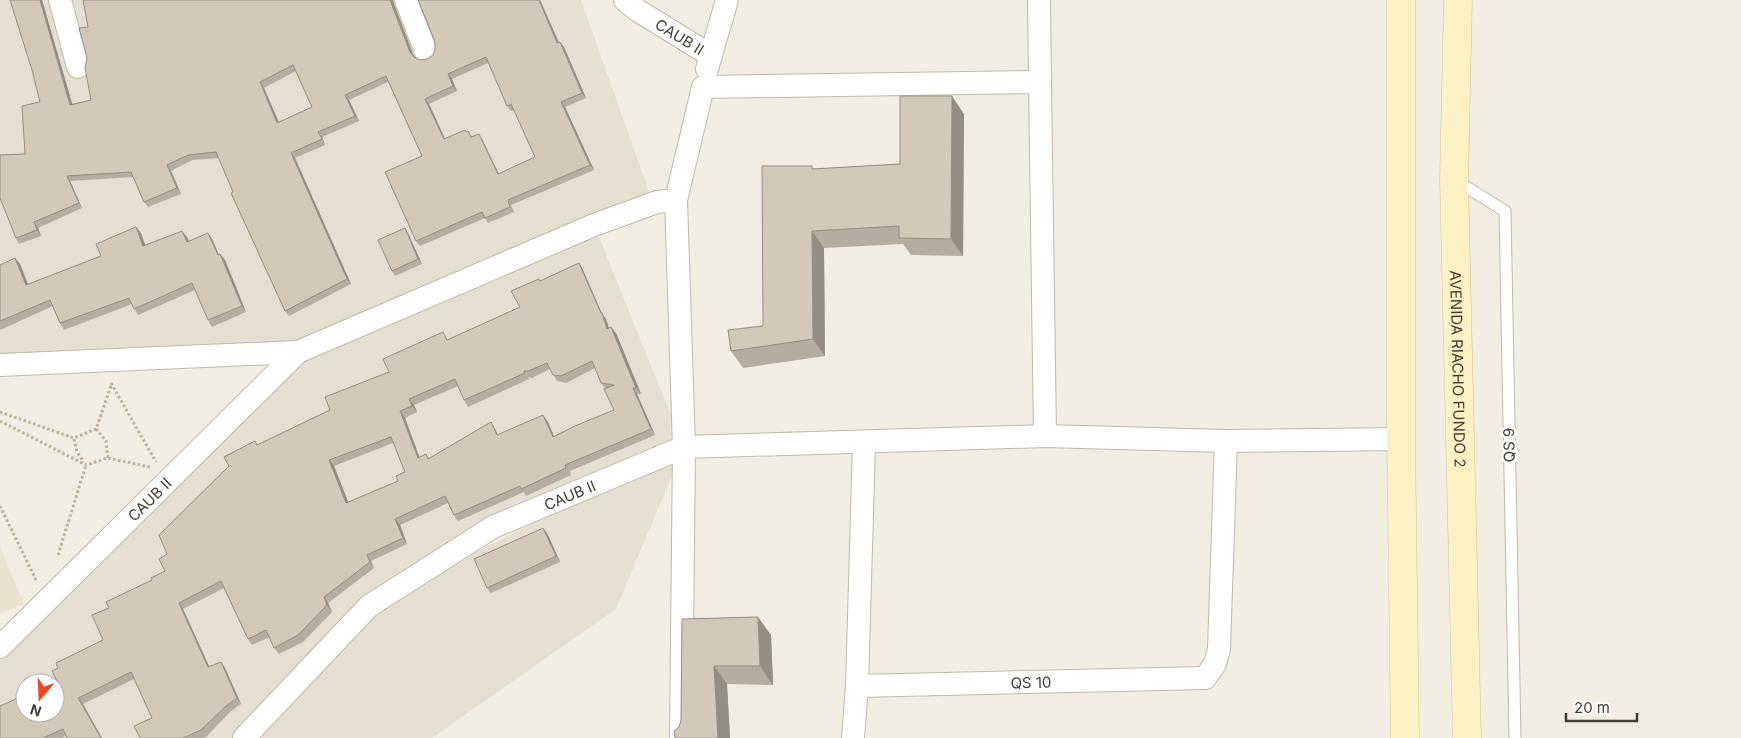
<svg xmlns="http://www.w3.org/2000/svg" width="1741" height="738" font-family="Inter,sans-serif">
	<rect width="100%" height="100%" fill="#f1ede3"/>
	<path fill="#e4dfd1" fill-rule="evenodd" d="M0,0H581L652,200L594,225L684,447L616,609L432,738H0V651L298,352L0,376ZM674,452L375,603L493,527ZM25,683H55V713H25Z"/>
	<path fill="#e9e3cd" d="M0,547L24,604L0,614Z"/>
	<g fill="none" stroke-linecap="round" stroke-linejoin="round">
		<g stroke="#beb8a9" stroke-width="13">
			<path id="service" d="M1455,180L1505,211L1515,738"/>
		</g>
		<g stroke="#beb8a9" stroke-width="24">
			<g id="minor">
				<path d="M60,0L78,67"/>
				<path d="M406,0L426,52"/>
				<path id="s1" d="M625,0L637,10L710,55"/>
				<path d="M1039,0L1040,82"/>
				<path d="M707,69L727,0"/>
				<path d="M0,365L298,352"/>
				<path id="s2" d="M0,647L298,352L594,225L657,202L676,200"/>
				<path id="s3" d="M857,686L1205,678L1215,664L1219,649L1226,441"/>
				<path id="s4" d="M244,738L369,606L493,527L684,447L1045,436L1226,441L1401,439"/>
				<path d="M681,738L684,447L676,200L703,87L1040,82L1045,436"/>
				<path d="M853,738L857,686L864,443"/>
			</g>
		</g>
		<g stroke="#cfc294" stroke-width="29">
			<g id="secondary">
				<path d="M1401,0V439L1405,738"/>
				<path id="s5" d="M1458,0L1454,180L1467,738"/>
			</g>
		</g>
		<path stroke="#bdb298" stroke-width="3" stroke-dasharray="2.5 2.5" stroke-linecap="butt" d="M111,383L156,462
			M0,412L74,438L96,429L112,383
			M0,421L86,465L108,458L150,467
			M96,429L106,441L108,458
			M74,439L77,452L84,462
			M0,506L36,580
			M58,555L86,465"/>
		<use href="#service" stroke="#fff" stroke-width="11"/>
		<use href="#minor" stroke="#fff" stroke-width="22"/>
		<use href="#secondary" stroke="#fcf1c2" stroke-width="28"/>
	</g>
	<path fill="#b5ad9f" fill-rule="evenodd" d="M10,0H42L72,104L91,100L87,58L88,27L83,0H393L394,4L414,56L420,60L427,59L433,55L435,49V42L418,0H540L559,42L564,47L586,98L565,107L594,170L511,205L514,212L488,223L485,218L420,246L416,241L422,156L388,82L349,100L359,121L322,137L325,145L295,158L351,284L289,316L285,311L219,158L192,160L171,171L181,194L148,207L144,202L133,177L70,181L82,208L38,228L41,236L19,244L16,238L25,154L40,102L32,70ZM488,63L507,106L511,111L514,110L535,157L499,174L482,139L471,136L466,132L445,139L429,104L457,91L452,79ZM296,71L312,107L279,122L264,88Z
		M964,114L963,256L911,255L903,244L824,248L825,356L743,368L731,351L763,326L813,169L900,164Z
		M141,233L145,246L187,237L189,241L208,233L212,239L219,255L220,254L225,260L246,312L212,327L208,320L195,290L138,315L132,304L64,330L60,323L53,306L0,330V265L15,258L20,264L28,285L101,256Z
		M408,233L422,264L395,276L392,271Z
		M579,263L583,270L602,314L606,319L609,328L616,333L641,394H637L655,435L570,471L571,475L526,496L524,492L458,521L454,515L448,503L400,525L407,544L371,561L374,568L328,603L332,612L303,642L279,654L274,648L270,637L252,645L248,639L224,588L183,609L209,666L225,668L241,704L230,712L206,737L202,738H140L152,718L134,679L83,704L66,736L61,738H0L57,681L58,668L103,640L109,608L165,571L167,554L255,441L257,445L330,410L389,372L448,340L520,307L540,281ZM595,368L601,383L605,388L614,410L554,436L548,422L543,415L498,435L495,429L429,458L419,457L405,418L417,412L414,405L458,386L464,400L468,407L529,379L528,377L532,378L550,369L557,381L566,383ZM393,443L405,472L398,481L348,502L334,466Z
		M543,528L547,533L560,562L491,593L487,588Z
		M682,619L771,635L773,685L727,684L730,738H675L681,720Z"/>
	<path fill="#938d82" d="M40,0H42L74,110L70,105Z
		M390,0H393L394,4L414,57L410,52Z
		M539,0H540L561,48L557,43Z
		M560,42L564,47L586,98L582,93Z
		M448,74L452,79L457,91L453,86Z
		M260,82L264,88L281,128L277,123Z
		M345,95L349,100L359,121L355,116Z
		M952,96L964,114L963,256L951,239Z
		M425,99L429,104L448,145L444,139Z
		M561,102L565,107L594,170L590,165Z
		M318,132L322,137L325,145L322,139Z
		M479,134L482,139L501,179L498,174Z
		M291,153L295,158L351,284L347,279Z
		M167,165L171,171L181,194L177,188Z
		M67,176L70,181L82,208L79,203Z
		M34,222L38,228L41,236L37,230Z
		M136,227L141,233L148,253L143,246Z
		M405,228L408,233L422,264L418,259Z
		M182,231L187,237L191,248L187,242Z
		M812,231L824,248L825,356L813,339Z
		M208,233L212,239L222,262L218,255Z
		M220,254L225,260L246,312L242,306Z
		M15,258L20,264L31,292L26,285Z
		M579,263L583,270L602,314L606,319L611,335L607,329Z
		M611,327L616,333L641,394L636,388Z
		M633,388L637,394L655,435L651,429Z
		M409,399L414,405L417,412L412,406Z
		M400,411L405,418L422,464L418,458Z
		M543,415L548,422L557,444L553,437Z
		M491,422L495,429L501,442L497,435Z
		M329,460L334,466L351,509L346,503Z
		M395,519L400,525L407,544L403,538Z
		M543,528L547,533L560,562L556,556Z
		M367,555L371,561L374,568L370,562Z
		M324,597L328,603L332,612L327,605Z
		M179,603L183,609L212,673L208,667Z
		M758,617L771,635L773,685L760,666Z
		M221,662L225,668L241,704L237,698Z
		M714,666L727,684L730,738H718Z
		M78,698L83,704L102,738H101Z"/>
	<path fill="#d2c9b9" stroke="#938d82" fill-rule="evenodd" d="M10,0H40L70,105L91,100L85,68L87,58L79,28L88,27L83,0H390L410,52L414,57L420,60L427,59L433,55L435,49V42L418,0H539L557,43L560,42L582,93L561,102L590,165L508,200L510,207L485,218L482,212L416,241L385,172L422,156L386,76L345,95L355,116L318,132L322,139L291,153L347,279L285,311L231,193L233,192L216,152L188,155L167,165L177,188L144,202L131,172L67,176L79,203L34,222L37,230L16,238L0,198V155L25,154L22,106L40,102L32,70ZM486,57L507,106L511,104L535,157L498,174L479,134L471,137L468,131L466,132L465,130L444,139L425,99L453,86L448,74ZM293,65L312,107L277,123L260,82Z
		M900,96H952L951,239L899,238V226L812,231L813,339L731,351L728,330L763,326L762,166H812V169L900,164Z
		M136,227L143,246L182,231L187,242L208,233L218,255L220,254L242,306L208,320L192,283L134,309L129,298L60,323L50,300L0,321V265L15,258L26,285L101,256L96,244Z
		M405,228L418,259L392,271L378,240Z
		M579,263L601,313H602L607,329L611,327L636,388H633L651,429L565,465L566,468L521,489L520,486L454,515L445,496L395,519L403,538L367,555L370,562L324,597L327,605L298,635L274,648L266,630L248,639L221,581L179,603L208,667L221,662L237,698L226,706L201,730L183,738H140L134,726L152,718L131,672L78,698L101,738H67L63,729L43,738H0V706L25,695V713H55V683H52L57,681L52,671L58,668L56,663L103,640L92,615L109,608L106,602L152,580L151,578L165,571L159,559L167,554L159,535L229,466L224,457L255,441L257,445L330,410L325,397L389,372L383,359L443,332L447,340L520,307L511,291L539,279L540,281ZM592,361L601,383L614,385L604,389L614,410L575,426L553,437L543,415L497,435L491,422L428,459L426,454L418,458L400,411L412,406L409,399L455,379L464,400L525,373L524,371H528L547,363L553,375L561,376ZM391,437L405,472L396,476L398,481L346,503L329,460Z
		M543,528L556,556L487,588L474,559Z
		M758,617L760,666H714L718,738H675L674,731L679,727L681,720L682,619Z"/>
	<g text-anchor="middle" dominant-baseline="central" stroke-width="5" stroke-linejoin="round" paint-order="stroke">
		<g font-size="15" fill="#423d34" stroke="#fff">
			<text stroke="none"><textPath href="#s1" startOffset="66">CAUB II</textPath></text>
			<text stroke="none"><textPath href="#s5" startOffset="369">AVENIDA RIACHO FUNDO 2</textPath></text>
			<text transform="translate(1509 445) rotate(-91)">QS 9</text>
			<text stroke="none"><textPath href="#s4" startOffset="412">CAUB II</textPath></text>
			<text stroke="none"><textPath href="#s2" startOffset="210">CAUB II</textPath></text>
			<text stroke="none"><textPath href="#s3" startOffset="174">QS 10</textPath></text>
		</g>
	</g>
	<g transform="translate(40 698) rotate(199)"><circle r="24" fill="#ffffff" stroke="#b3b1ae"/>
	<path d="M0-4L9 19L0 12L-9 19Z" fill="#f0471a"/>
	<text y="-8" font-size="14" font-weight="bold" text-anchor="middle" fill="#423d34">N</text>
	</g>
	<path d="M1566 713v8h71v-8" fill="none" stroke="#423d34" stroke-width="2.5"/>
	<text x="1574" y="713" font-size="15" fill="#423d34" stroke="#ffffff" stroke-width="4" paint-order="stroke">20 m</text>
</svg>
